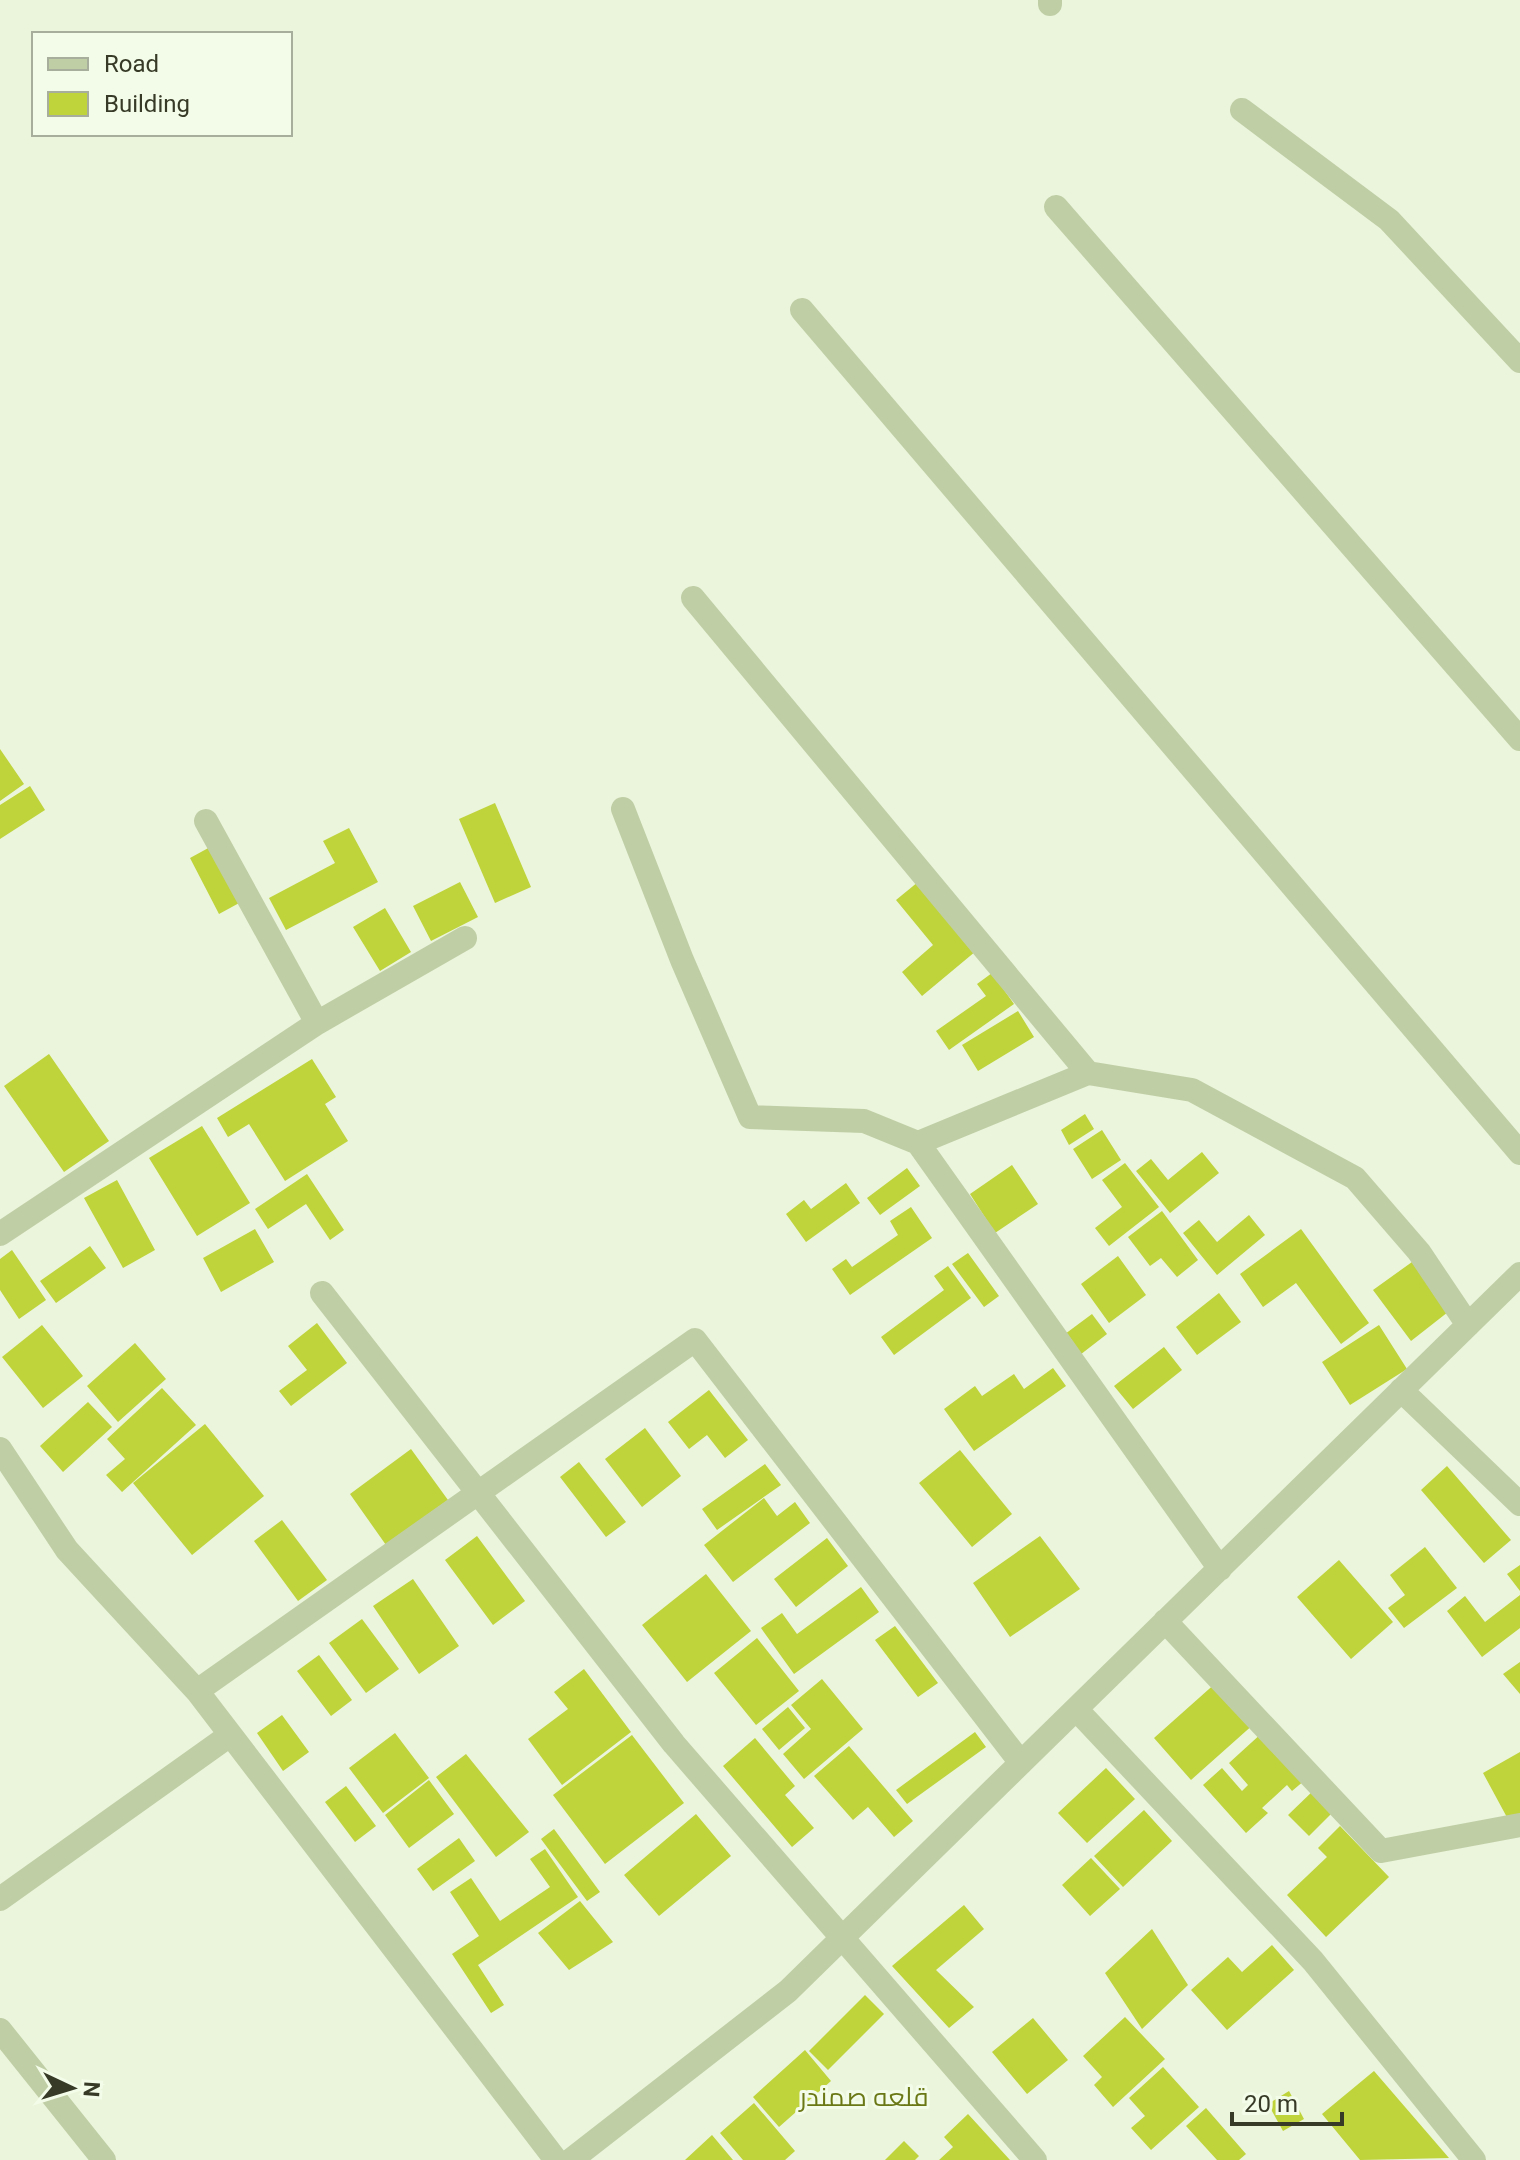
<svg xmlns="http://www.w3.org/2000/svg" width="1520" height="2160" font-family="Roboto,Cairo,sans-serif">
	<rect width="100%" height="100%" fill="#eaf5db"/>
	<path fill="#bfd33b" d="M0,749L24,784L0,801Z
		M30,786L45,810L0,839V805Z
		M495,803L531,887L495,903L459,819Z
		M349,828L378,882L286,930L269,898L335,863L323,841Z
		M212,846L241,902L219,914L190,858Z
		M460,882L478,917L431,941L413,906Z
		M918,882L976,951L922,996L902,972L933,945L896,900Z
		M385,908L411,952L380,971L353,927Z
		M992,973L1014,1004L949,1050L936,1031L986,996L977,984Z
		M1018,1011L1034,1037L978,1071L962,1045Z
		M49,1054L109,1141L64,1172L4,1086Z
		M312,1059L336,1097L325,1104L348,1141L285,1181L249,1124L228,1137L217,1118Z
		M1085,1114L1094,1129L1069,1145L1061,1130Z
		M202,1126L250,1203L197,1236L149,1158Z
		M1102,1130L1121,1160L1092,1179L1073,1149Z
		M1202,1152L1219,1173L1170,1213L1136,1171L1151,1159L1168,1180Z
		M1125,1163L1159,1207L1109,1246L1095,1228L1122,1207L1102,1180Z
		M1012,1165L1038,1204L995,1233L970,1194Z
		M907,1168L920,1186L880,1215L867,1198Z
		M307,1174L344,1230L330,1240L306,1204L268,1229L255,1209Z
		M117,1180L155,1250L123,1268L84,1198Z
		M846,1183L860,1203L806,1242L786,1214L804,1200L811,1209Z
		M911,1207L932,1238L850,1295L832,1269L846,1259L852,1267L898,1235L890,1221Z
		M1162,1211L1198,1260L1177,1277L1161,1258L1150,1266L1128,1237Z
		M1249,1215L1265,1235L1217,1275L1183,1233L1199,1220L1217,1242Z
		M255,1229L274,1262L221,1292L203,1258Z
		M1301,1229L1369,1323L1341,1344L1296,1283L1263,1307L1240,1274Z
		M90,1246L106,1268L56,1303L40,1281Z
		M12,1250L46,1300L19,1319L0,1290V1259Z
		M968,1253L999,1296L984,1307L952,1264Z
		M1118,1256L1146,1295L1109,1323L1081,1284Z
		M1412,1262L1448,1312L1411,1341L1373,1290Z
		M948,1266L971,1298L894,1355L881,1337L944,1290L934,1276Z
		M1219,1293L1241,1322L1197,1355L1176,1327Z
		M1092,1314L1107,1334L1076,1358L1061,1337Z
		M317,1323L347,1363L291,1406L279,1391L307,1370L288,1346Z
		M42,1325L83,1376L43,1408L2,1357Z
		M1379,1325L1407,1369L1350,1405L1322,1362Z
		M135,1343L166,1379L118,1422L87,1386Z
		M1164,1347L1182,1370L1133,1409L1114,1386Z
		M1053,1368L1066,1386L974,1451L944,1409L975,1386L982,1396L1014,1374L1024,1389Z
		M162,1388L196,1425L122,1492L106,1475L125,1459L107,1439Z
		M709,1390L748,1440L725,1458L707,1435L689,1449L668,1422Z
		M88,1402L112,1427L63,1472L40,1446Z
		M205,1424L264,1496L192,1555L133,1483Z
		M645,1428L681,1476L642,1507L605,1459Z
		M411,1449L448,1500L386,1545L350,1494Z
		M960,1450L1012,1514L972,1547L919,1483Z
		M579,1462L626,1522L606,1537L560,1477Z
		M765,1464L781,1485L717,1530L702,1509Z
		M1447,1466L1511,1540L1484,1563L1421,1490Z
		M764,1498L777,1516L795,1502L810,1523L733,1582L704,1545Z
		M282,1520L327,1580L298,1601L254,1541Z
		M477,1536L525,1601L493,1625L445,1560Z
		M1040,1536L1080,1589L1010,1637L973,1583Z
		M827,1538L848,1566L796,1607L774,1579Z
		M1425,1547L1457,1588L1404,1628L1388,1608L1405,1595L1390,1575Z
		M1339,1560L1393,1622L1351,1659L1297,1597Z
		M1520,1565V1591L1507,1574Z
		M706,1574L751,1631L687,1682L642,1625Z
		M413,1579L459,1646L419,1674L373,1606Z
		M861,1587L879,1612L794,1674L761,1628L782,1613L797,1634Z
		M1520,1595V1628L1482,1657L1447,1611L1465,1596L1485,1622Z
		M362,1619L399,1669L366,1693L329,1643Z
		M895,1626L938,1683L918,1697L875,1640Z
		M757,1638L799,1691L756,1725L714,1673Z
		M319,1655L352,1700L331,1716L297,1671Z
		M1520,1662V1694L1503,1674Z
		M584,1669L631,1732L562,1785L528,1739L568,1709L554,1692Z
		M822,1679L863,1729L804,1779L783,1754L811,1729L791,1705Z
		M1218,1681L1255,1723L1191,1780L1154,1738Z
		M788,1707L805,1728L779,1750L762,1729Z
		M282,1715L309,1752L283,1771L257,1733Z
		M975,1732L986,1747L907,1804L896,1790Z
		M1263,1732L1305,1780L1292,1791L1287,1785L1262,1808L1268,1813L1246,1833L1203,1785L1222,1768L1242,1791L1248,1785L1229,1763Z
		M395,1733L429,1778L383,1813L349,1768Z
		M632,1735L684,1803L605,1864L553,1795Z
		M755,1738L795,1786L785,1795L814,1828L792,1847L723,1766Z
		M849,1746L913,1821L894,1837L868,1807L853,1820L814,1776Z
		M1520,1752V1815L1509,1821L1483,1773Z
		M466,1754L529,1832L496,1857L436,1777Z
		M1106,1768L1135,1799L1087,1843L1058,1813Z
		M429,1780L454,1814L409,1848L385,1815Z
		M346,1786L376,1826L355,1842L325,1802Z
		M1315,1789L1335,1810L1309,1836L1288,1815Z
		M1144,1810L1172,1841L1123,1887L1094,1856Z
		M696,1814L731,1856L659,1916L624,1875Z
		M1340,1826L1389,1877L1326,1937L1287,1895L1327,1857L1318,1848Z
		M554,1829L600,1892L587,1901L541,1839Z
		M459,1838L475,1861L433,1891L417,1869Z
		M545,1849L578,1897L478,1965L504,2005L491,2013L452,1954L479,1936L450,1892L471,1878L500,1921L550,1887L530,1859Z
		M1091,1858L1120,1889L1090,1916L1062,1885Z
		M580,1901L613,1942L569,1970L538,1933Z
		M964,1905L984,1929L936,1970L974,2007L949,2028L892,1966Z
		M1152,1929L1188,1985L1142,2029L1105,1973Z
		M1272,1945L1294,1970L1227,2030L1191,1990L1228,1957L1242,1972Z
		M865,1995L884,2014L828,2070L809,2051Z
		M1125,2017L1165,2059L1113,2107L1094,2085L1102,2077L1083,2056Z
		M1033,2018L1068,2060L1027,2094L992,2052Z
		M805,2050L831,2081L779,2127L753,2097Z
		M1163,2067L1199,2107L1151,2150L1131,2128L1145,2116L1129,2098Z
		M1374,2071L1449,2158L1360,2160L1322,2114Z
		M1289,2091L1304,2119L1283,2131L1268,2104Z
		M754,2103L795,2151L785,2160H743L720,2133Z
		M1206,2108L1246,2154L1239,2160H1217L1186,2126Z
		M968,2114L1010,2160H939L953,2147L944,2137Z
		M712,2135L733,2160H685Z
		M904,2141L919,2156L915,2160H885Z"/>
	<g fill="none" stroke-linecap="round" stroke-linejoin="round">
		<path stroke="#c0cea6" stroke-width="24" d="M1050,4V0
			M1242,110L1389,220L1520,361
			M1056,207L1520,739
			M802,310L1520,1153
			M693,598L1088,1073
			M623,809L682,960L750,1117L864,1121L918,1143L1220,1569
			M206,821L317,1023
			M918,1143L1088,1073L1192,1090L1355,1178L1419,1252L1468,1325
			M0,1234L317,1023L465,938
			M322,1293L674,1744L1035,2160
			M1401,1390L1520,1504
			M0,1449L67,1550L197,1691L556,2160
			M1165,1621L1381,1851L1520,1825
			M197,1691L695,1340L1021,1763
			M1076,1709L1313,1961L1474,2160
			M0,1899L230,1735
			M0,2030L104,2160
			M571,2160L788,1991L1520,1274"/>
	</g>
	<g text-anchor="middle" dominant-baseline="central" stroke-width="6" stroke-linejoin="round" paint-order="stroke">
		<g font-size="26" fill="#6b7816" stroke="#f3fce8">
			<text x="864" y="2097">قلعه صمندر</text>
		</g>
	</g>
	<rect x="32" y="32" width="260" height="104" fill="#f3fce8" stroke="#a7ae9b" stroke-width="2"/>
	<rect x="48" y="58" width="40" height="12" fill="#c0cea6" stroke="#a7ae9b" stroke-width="2"/>
	<text x="104" y="72" font-size="24" fill="#363a27">Road</text>
	<rect x="48" y="92" width="40" height="24" fill="#bfd33b" stroke="#a7ae9b" stroke-width="2"/>
	<text x="104" y="112" font-size="24" fill="#363a27">Building</text>
	<g transform="translate(72 2088) rotate(94)" stroke="#f3fce8" stroke-width="6" paint-order="stroke">
	<path d="M0-6L14 30L0 20L-14 30Z" fill="#363a27"/>
	<text y="-12" font-size="22" font-weight="bold" text-anchor="middle" fill="#363a27">N</text>
	</g>
	<path d="M1232 2112v12h110v-12" fill="none" stroke="#363a27" stroke-width="4"/>
	<text x="1244" y="2112" font-size="24" fill="#363a27" stroke="#f3fce8" stroke-width="6" paint-order="stroke">20 m</text>
</svg>
